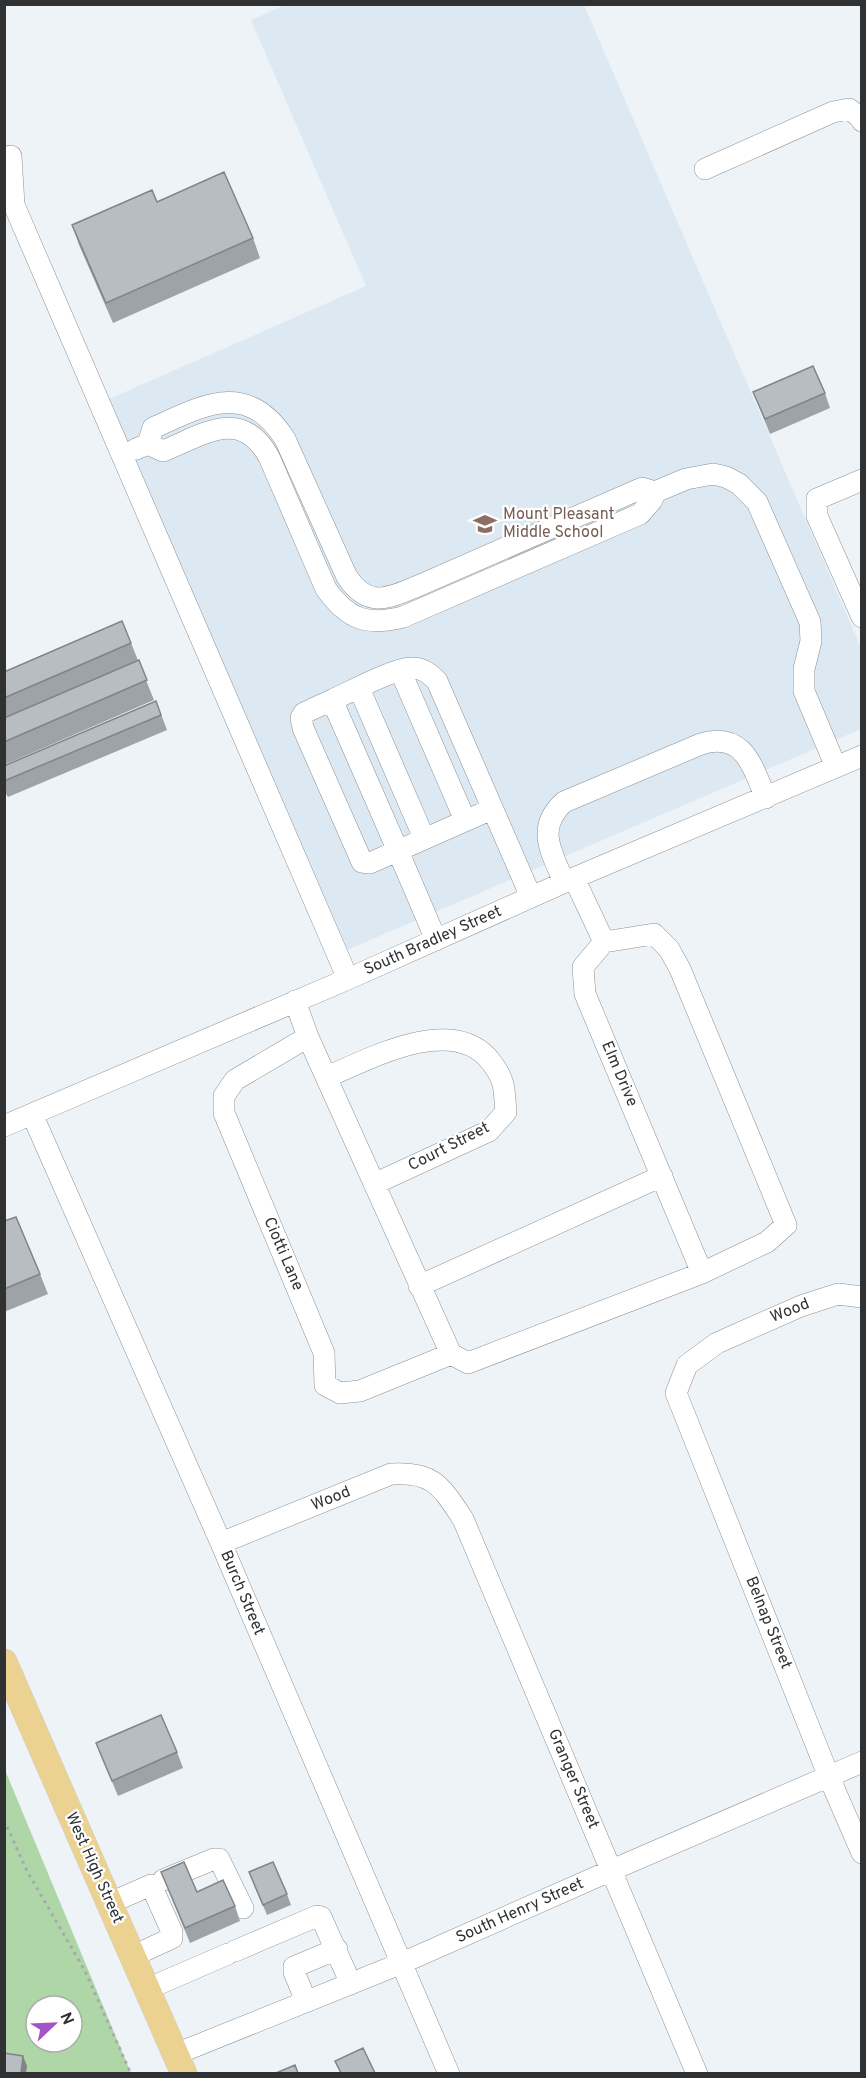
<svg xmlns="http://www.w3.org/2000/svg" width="866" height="2078" font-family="Overpass,sans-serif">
	<rect width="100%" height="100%" fill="#eef3f8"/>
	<path fill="#dce8f2" d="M287,4L584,5L861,648V729L347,950L107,400L366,286L251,20Z"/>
	<path fill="#afd6a7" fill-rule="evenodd" d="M5,1770L131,2073H5ZM36,2006H72V2042H36Z"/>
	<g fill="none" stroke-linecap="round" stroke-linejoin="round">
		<g stroke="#8c9195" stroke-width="22">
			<path id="minor" d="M11,156L14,205L348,979
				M705,169L833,112L849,109L860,117L862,121
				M148,444L153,428C204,405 247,380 285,439L347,577C369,609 388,598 418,586L642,488L655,492L686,479L713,474L726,477L739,484L757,502L810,622L811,641L804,669V691L836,767
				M136,449L148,444L163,451C203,435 241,406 269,457L326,589C348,620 367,626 403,617L640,514L652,500L655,492
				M862,480L817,499V516L862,617
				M400,670L465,820
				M359,688L424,838
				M332,700C350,692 394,668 412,668C423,668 430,674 437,681L531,897
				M574,878L604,942L583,967L585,994L702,1273
				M564,882C552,853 535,828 564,802L701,744C744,731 752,766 766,798
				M436,940C402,859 367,780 332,700L304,713L301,718L303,728L362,862L370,863L492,809
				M295,1001L308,1037L451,1354L468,1363L702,1273L767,1242L786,1225L680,969L669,949L654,934L604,942
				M308,1037L235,1080L224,1096V1113L324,1353L325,1385L340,1393L360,1391L451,1354
				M327,1077C369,1059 448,1016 487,1057C494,1065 500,1073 503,1084C505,1093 505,1103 506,1112L489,1131L374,1184
				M32,1114L221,1543L449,2074
				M4,1126L348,979L574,878L862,756
				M419,1286L662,1176
				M862,1297L838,1294L801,1306L717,1343L687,1365L676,1393L829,1777L862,1853
				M221,1543L391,1474C433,1471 441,1486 463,1519L697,2074
				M163,1880L214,1859H219L243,1908
				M110,1903L151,1885L172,1932V1938L133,1956
				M235,1951L317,1916L321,1917L351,1984
				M147,1989L228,1954
				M306,2001L294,1972V1967L337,1949
				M176,2054L402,1963L612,1870L862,1762"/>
		</g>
		<g stroke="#cdcece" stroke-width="27">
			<path id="major" d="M4,1662L184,2074"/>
		</g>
		<path stroke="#a6aaae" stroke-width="3" stroke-dasharray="3 4.5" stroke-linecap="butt" d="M4,1820L27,1871L85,1971L131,2074"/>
		<use href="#minor" stroke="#fff" stroke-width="21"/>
		<use href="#major" stroke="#ecd291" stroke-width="26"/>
	</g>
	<path fill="#9ea3a7" d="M157,202L253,238L260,258L113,323L79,245L72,225Z
		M753,392L825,393L830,408L770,434Z
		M131,643L154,700L4,765V672Z
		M156,701L167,730L8,797L4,791V766Z
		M4,1221L40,1274L48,1294L4,1312Z
		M96,1743L177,1752L183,1768L118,1796Z
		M161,1872L197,1892L235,1906L240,1921L190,1943Z
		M249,1872L287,1894L291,1905L267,1915Z"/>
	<path fill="#818488" d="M23,2056L27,2066L26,2073H21Z"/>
	<path fill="#b8bdc2" stroke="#818488" stroke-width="1.5" d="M224,172L253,238L106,303L72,225L152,190L157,202Z
		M813,366L825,393L765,419L753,392Z
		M122,621L131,643L4,698V672Z
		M139,660L147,680L4,742V718Z
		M156,701L161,715L4,781V766Z
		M16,1217L40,1274L4,1289V1221Z
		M161,1715L177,1752L112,1781L96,1743Z
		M184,1862L197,1892L223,1880L235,1906L185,1928L161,1872Z
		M273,1862L287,1894L263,1905L249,1872Z
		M363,2048L375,2073H341L335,2061Z
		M4,2053L23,2056L21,2073H4Z
		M295,2065L298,2073H276Z"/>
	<defs>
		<g id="school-bare" transform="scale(1.8)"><path d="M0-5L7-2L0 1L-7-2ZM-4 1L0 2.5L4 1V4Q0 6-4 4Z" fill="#8d6e63" stroke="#fff" stroke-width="2.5" paint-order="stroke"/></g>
	</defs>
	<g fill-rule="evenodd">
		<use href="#school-bare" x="485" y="524"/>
	</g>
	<g text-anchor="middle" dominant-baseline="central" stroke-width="4.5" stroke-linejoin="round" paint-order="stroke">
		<g font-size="16" fill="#785e54" stroke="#fff" text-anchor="start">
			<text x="503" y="515">Mount Pleasant<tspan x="503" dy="18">Middle School</tspan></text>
		</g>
		<g font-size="16" fill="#2f3133" stroke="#fff">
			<text transform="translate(433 941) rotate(-24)">South Bradley Street</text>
			<text transform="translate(619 1074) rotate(67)">Elm Drive</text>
			<text transform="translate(449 1147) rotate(-27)">Court Street</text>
			<text transform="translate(283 1254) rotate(67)">Ciotti Lane</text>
			<text transform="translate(790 1311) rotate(-22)">Wood</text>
			<text transform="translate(331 1499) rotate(-22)">Wood</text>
			<text transform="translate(242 1593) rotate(67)">Burch Street</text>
			<text transform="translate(768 1623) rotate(68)">Belnap Street</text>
			<text transform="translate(573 1779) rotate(67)">Granger Street</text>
			<text transform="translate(94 1868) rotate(66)">West High Street</text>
			<text transform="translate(520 1911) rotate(-24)">South Henry Street</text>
		</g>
	</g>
	<rect width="866" height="2078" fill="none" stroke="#2f3133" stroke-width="12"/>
	<g transform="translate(54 2024) rotate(67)"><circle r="28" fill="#ffffff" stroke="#acadad" stroke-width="1.5"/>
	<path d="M0-4.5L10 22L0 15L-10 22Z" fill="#a255c7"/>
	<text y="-9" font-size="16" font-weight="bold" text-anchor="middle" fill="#2f3133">N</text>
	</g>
</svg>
